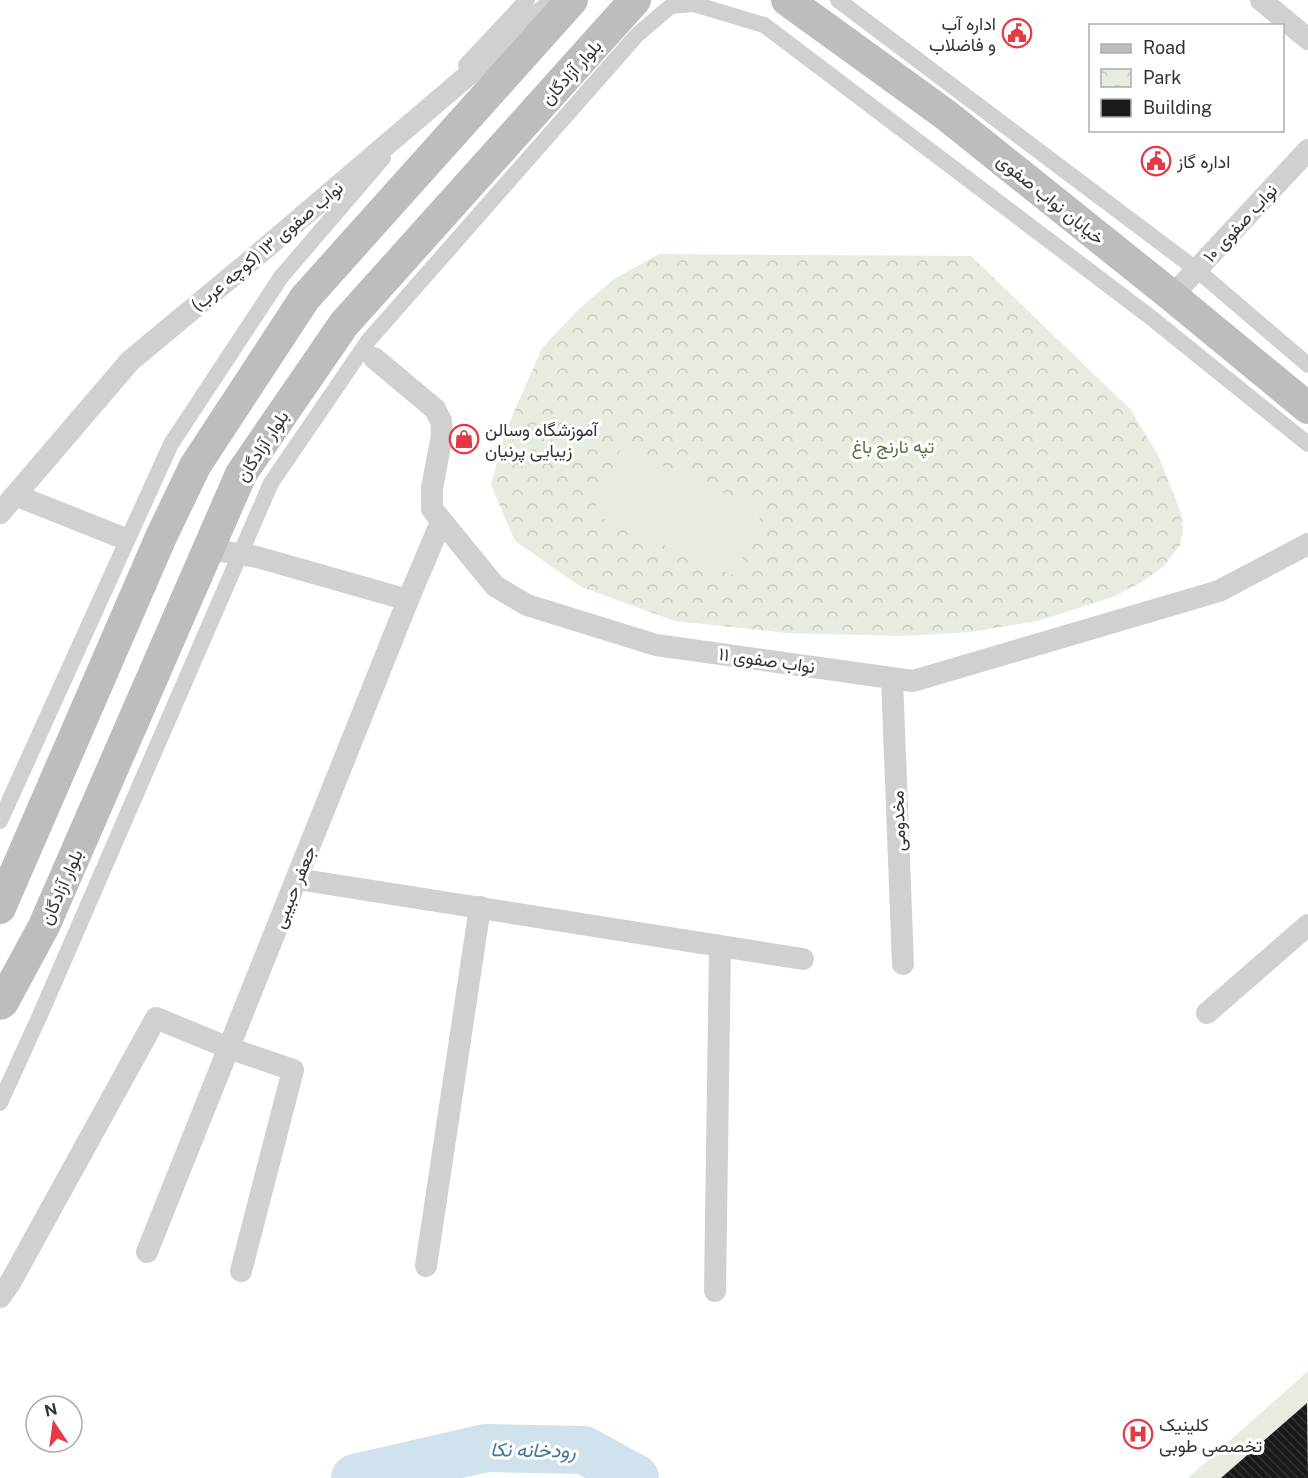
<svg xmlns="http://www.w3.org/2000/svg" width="1308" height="1478" font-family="'Public Sans',Vazirmatn,sans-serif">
	<defs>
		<pattern id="park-crowns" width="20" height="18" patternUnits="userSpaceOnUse" patternTransform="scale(1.5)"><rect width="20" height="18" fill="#e6ecdf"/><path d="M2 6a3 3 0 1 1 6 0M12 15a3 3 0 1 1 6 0" fill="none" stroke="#c6cbc0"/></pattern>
		<pattern id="building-back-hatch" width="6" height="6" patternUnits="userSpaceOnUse" patternTransform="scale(1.5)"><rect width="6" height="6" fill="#1a1a1a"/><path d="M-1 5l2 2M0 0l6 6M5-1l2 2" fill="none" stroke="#333"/></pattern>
	</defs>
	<rect width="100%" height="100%" fill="#fff"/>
	<path fill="url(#park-crowns)" d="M659,254L971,256L1130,409L1159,457L1181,513L1183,530L1180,545L1163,567L1140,583L1113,597L1038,621L971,632L902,636L787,633L675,621L581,587L515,541L491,485L505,433L542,348L579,309L614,279Z"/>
	<path fill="#e6ecdf" d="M621,448L763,510L735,576L592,514Z
		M1308,1371V1478H1188Z"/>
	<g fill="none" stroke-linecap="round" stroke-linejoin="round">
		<path stroke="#cfe2ee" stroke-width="48" d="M355,1478L486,1448L584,1450L635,1478"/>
	</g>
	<path fill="url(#building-back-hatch)" d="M1307,1403L1308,1478H1221Z"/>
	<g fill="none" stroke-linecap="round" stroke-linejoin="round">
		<path stroke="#d0d0d0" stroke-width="16" d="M838,0L1197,270L1308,365
			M466,65L527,0
			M0,821L171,444L281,277L383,158
			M0,1103L41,1013L271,483L368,341L637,35L671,6L694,4L764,25L1149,316L1308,444"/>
		<path stroke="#d0d0d0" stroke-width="22" d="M1261,0L1308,39
			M1172,296L1308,150
			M374,358L435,409L441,421L442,435L432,488V509L495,586L527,605L656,645L913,681L1219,591L1308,544
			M15,495L123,538
			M0,513L130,361L248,263L555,1
			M208,549L257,557L408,600
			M892,678L903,964
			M297,879L803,959
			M1207,1013L1308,925
			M147,1252L408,600L441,522
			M426,1266L480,907
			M715,1291L720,946
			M0,1297L10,1283L156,1018L229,1048L293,1070L241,1271"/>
		<path stroke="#bdbdbd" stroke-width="32" d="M787,0L946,115L1172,296L1308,408
			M0,908L161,537L195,466L305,298L572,0
			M0,1004L3,1002L44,926L241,474L344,324L635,0"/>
	</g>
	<defs>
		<g id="civic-ring" transform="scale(1.5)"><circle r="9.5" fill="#fff" stroke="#e63946" stroke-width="1.5"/><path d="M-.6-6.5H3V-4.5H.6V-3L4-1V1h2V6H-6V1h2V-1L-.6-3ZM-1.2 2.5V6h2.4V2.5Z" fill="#e63946"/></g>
		<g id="shop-ring" transform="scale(1.5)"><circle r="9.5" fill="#fff" stroke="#e63946" stroke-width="1.5"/><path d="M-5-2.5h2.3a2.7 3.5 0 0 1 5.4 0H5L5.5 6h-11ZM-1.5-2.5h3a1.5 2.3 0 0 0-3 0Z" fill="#e63946"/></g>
		<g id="hospital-ring" transform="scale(1.5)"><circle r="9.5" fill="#fff" stroke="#e63946" stroke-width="1.5"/><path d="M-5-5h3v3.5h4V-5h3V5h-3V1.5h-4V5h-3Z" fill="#e63946"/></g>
	</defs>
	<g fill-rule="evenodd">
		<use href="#civic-ring" x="1017" y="33"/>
		<use href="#civic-ring" x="1156" y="161"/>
		<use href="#shop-ring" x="464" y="439"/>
		<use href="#hospital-ring" x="1138" y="1434"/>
	</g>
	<g text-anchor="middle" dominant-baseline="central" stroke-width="6" stroke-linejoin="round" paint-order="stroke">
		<g font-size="18" fill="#333" stroke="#fff" text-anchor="start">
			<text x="996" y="23" text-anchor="end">اداره آب<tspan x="996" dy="21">و فاضلاب</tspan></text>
			<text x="1177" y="161">اداره گاز</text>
			<text x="485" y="429">آموزشگاه وسالن<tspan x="485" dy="21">زیبایی پرنیان</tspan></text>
			<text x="1159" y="1424">کلینیک<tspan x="1159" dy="21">تخصصی طوبی</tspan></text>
		</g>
		<g font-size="18" fill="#333" stroke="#fff">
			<text transform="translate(571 72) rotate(-48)">بلوار آزادگان</text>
			<text transform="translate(1051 199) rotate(39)">خیابان نواب صفوی</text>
			<text transform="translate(1240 223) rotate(-47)">نواب صفوی ۱۰</text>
			<text transform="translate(267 246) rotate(-40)">نواب صفوی ۱۳ (کوچه عرب)</text>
			<text transform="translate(262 446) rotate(-57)">بلوار آزادگان</text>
			<text transform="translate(767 660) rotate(8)">نواب صفوی ۱۱</text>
			<text transform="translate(898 821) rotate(-92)">مخدومی</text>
			<text transform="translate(61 887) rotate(-66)">بلوار آزادگان</text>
			<text transform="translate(294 887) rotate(-68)">جعفر حبیبی</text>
		</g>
		<g font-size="18" fill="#56703f" stroke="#fff">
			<text x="893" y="446">تپه نارنج باغ</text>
		</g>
		<g font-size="20" font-style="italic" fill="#3f7597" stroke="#fff">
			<text transform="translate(533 1450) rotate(1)">رودخانه نکا</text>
		</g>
	</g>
	<rect x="1089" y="24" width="195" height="108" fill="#ffffff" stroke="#adadad" stroke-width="1.5"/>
	<rect x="1101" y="44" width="30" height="9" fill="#bdbdbd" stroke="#adadad" stroke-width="1.5"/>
	<text x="1143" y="54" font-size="18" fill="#333333">Road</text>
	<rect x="1101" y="69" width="30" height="18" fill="url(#park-crowns)" stroke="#adadad" stroke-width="1.5"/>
	<text x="1143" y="84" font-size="18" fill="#333333">Park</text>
	<rect x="1101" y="99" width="30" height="18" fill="#1a1a1a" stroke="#adadad" stroke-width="1.5"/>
	<text x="1143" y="114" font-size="18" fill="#333333">Building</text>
	<g transform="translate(54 1424) rotate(347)"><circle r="28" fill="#ffffff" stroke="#adadad" stroke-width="1.5"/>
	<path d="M0-4.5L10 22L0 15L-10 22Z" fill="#e63946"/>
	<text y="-9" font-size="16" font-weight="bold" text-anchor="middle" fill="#333333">N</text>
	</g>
</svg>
